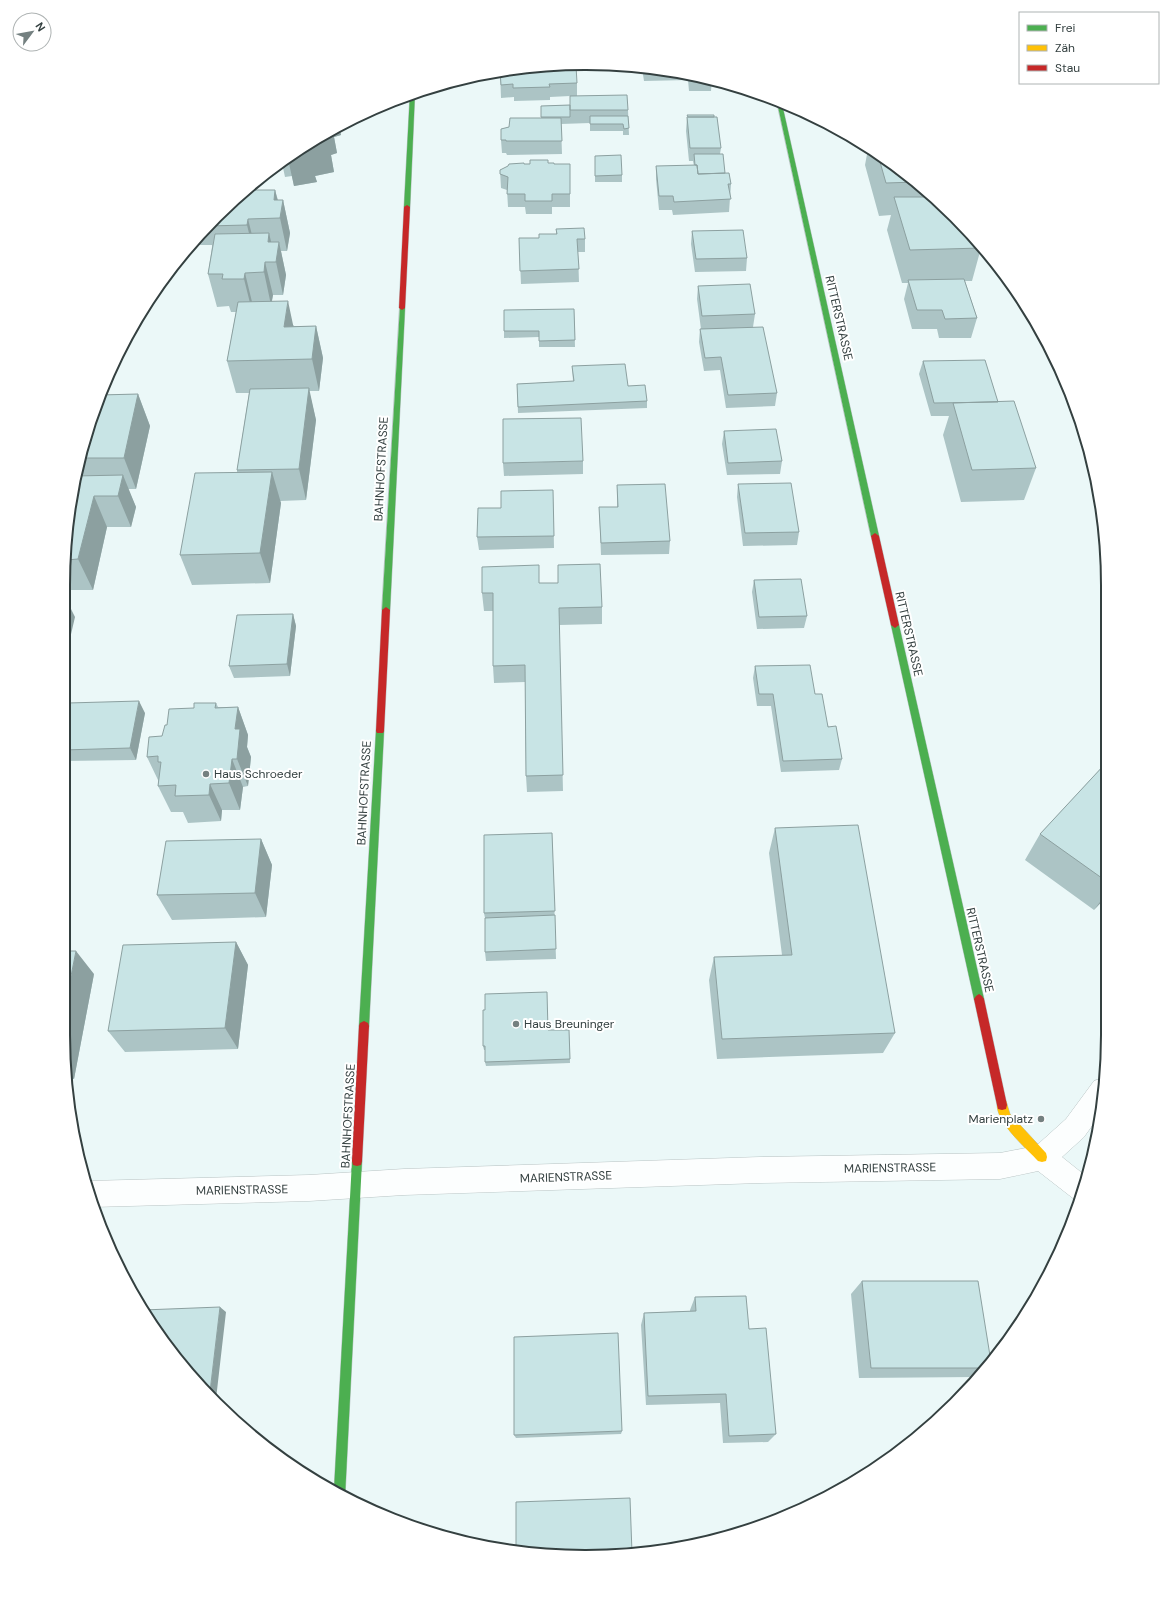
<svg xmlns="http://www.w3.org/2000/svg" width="1171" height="1620" font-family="'DM Sans',sans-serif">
	<rect width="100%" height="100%" fill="#ebf8f8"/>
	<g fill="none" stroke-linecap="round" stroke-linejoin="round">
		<g stroke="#b9c4c4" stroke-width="1">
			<path id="street" d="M1103,1078L1105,1079L1099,1116L1084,1137L1062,1157L1087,1177L1078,1201L1074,1199L1038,1171L1000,1179L760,1183L404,1195L309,1201L93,1207L85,1183L89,1181L309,1175L404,1169L760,1157L1000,1153L1036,1146L1066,1119L1094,1081Z"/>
		</g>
		<g stroke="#b9c4c4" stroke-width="1">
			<path id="fast" d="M415,92L410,207L407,209L404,207L410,94Z
				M777,102L782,104L879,536L875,539L871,536Z
				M400,306H402L405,308L390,610L386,613L382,610Z
				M895,622L899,625L984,999L982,1002L979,1004L976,1002L974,999L891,625Z
				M380,727L383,729L384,731L369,1026L368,1029L364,1031L360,1029L359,1026L376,731L377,729Z
				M357,1156L361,1157L362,1161L345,1497L334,1490L352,1161L353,1157Z"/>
		</g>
		<g stroke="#b9c4c4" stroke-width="1">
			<path id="slow" d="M1002,1100L1006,1101L1010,1114L1046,1153L1047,1157L1046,1161L1042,1162L1038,1161C1027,1149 991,1118 998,1101Z"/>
		</g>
		<g stroke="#b9c4c4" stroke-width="1">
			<path id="jam" d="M407,205L410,207L405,308L402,310L399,308L404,207Z
				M875,533L879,536L899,625L895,628L891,625L871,536Z
				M386,607L390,610L384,731L383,733H377L376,731L382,610Z
				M979,994L982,996L984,999L1007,1105L1006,1109L1002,1110L998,1109L997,1105L974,999L976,996Z
				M364,1021L368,1023L369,1026L362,1161L361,1165L357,1166L353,1165L352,1161L359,1026L360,1023Z"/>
		</g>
		<use href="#street" fill="#fcfefe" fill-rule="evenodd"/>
		<use href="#fast" fill="#4caf50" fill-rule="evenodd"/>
		<use href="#slow" fill="#ffc107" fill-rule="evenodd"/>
		<use href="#jam" fill="#c62828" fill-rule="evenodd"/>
	</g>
	<path fill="#acc4c5" d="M642,68L712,79L711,91H689L688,80L644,81Z
		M500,71L577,83V96L628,110L629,135H623V131H590V123L561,124L562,154L507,155L506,153H502L501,140L509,127L541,118V106L570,105V96L550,97V100L514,101V97L501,98Z
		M687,117L721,148L720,154L725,173L731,184L729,212L673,215L672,210H659L656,179V166H694L693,161H689L686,131Z
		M339,126L341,135L334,137L337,153L331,155L334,172L315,176L317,182L294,186L292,176L285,177L282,163L324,133Z
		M868,149L904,171L978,241L981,248L972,281H965L977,318L971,338H939L937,329H912L904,299L908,283H902L887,230L891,215L879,216L865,165Z
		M595,156L622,175V182H595Z
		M548,163L554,164H570V207H552V214H526L525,207H508L507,190L501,188L500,170L524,164Z
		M256,190H275L278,200H283L290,233L287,251H281L286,275L283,295H273L272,301L294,326H316L323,358L319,391H309L316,420L306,500L280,501L281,503L270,583L192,585L180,555L237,472V470L249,393H236L227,361L236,312H231L229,306L217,307L208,274L212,247V245H192V242L241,193Z
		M556,229L585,239V252H578L579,282L521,284L519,238H539L556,234Z
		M692,231L747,258L746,271L695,272L691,244Z
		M698,286L755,314L753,327L777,393L775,406L726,408L720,370L704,371L699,342L700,329L738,328L701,329L697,299Z
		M574,309L575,347H539V337L504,338V331Z
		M923,361L998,402L1036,468L1024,500L961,502L943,435L949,416H931L919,374Z
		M572,366L628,386L647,401V408L518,413L517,384L573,381Z
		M138,394L150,426L136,489H128L136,507L131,527H107L93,590H63L73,483L100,395Z
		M724,431L782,461L780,474L727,475L722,444Z
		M583,461V474L504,476L503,463Z
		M738,484L799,532L797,545L743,546L737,497Z
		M617,485L670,541L669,554L601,555L599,507H617Z
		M553,490L554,548L479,550L477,537Z
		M754,580L807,616L804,628L757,629L752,592Z
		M540,583L602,607V624L559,625L563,791L527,792L526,776L525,682L494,683L493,666V611H484L482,593Z
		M293,614L296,626L290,676L234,678L229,666Z
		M755,666L815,694L842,759L839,770L781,772L771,706H757L753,678Z
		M216,703L218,707H238L248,735L247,747L251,757L248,786L243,787L240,810H222L221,821L188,823L183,812H171L158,786V780L147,757L162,736L167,725L194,708Z
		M145,713L136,760L64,761L63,760V725Z
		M1105,764L1106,897L1094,910L1025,860L1040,834Z
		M775,828L895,1033L883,1053L717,1059L709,980L714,957L782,955L769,853Z
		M552,833L556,959L486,961L485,952V918L484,913Z
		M261,839L272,865L266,917L172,920L157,895Z
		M236,942L248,965L238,1049L125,1052L108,1031Z
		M94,974L74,1079H69L63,1034Z
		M548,1030H569L570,1063L486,1066L485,1062V1050H484L483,1046Z
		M862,1281L986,1368L979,1376L975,1377L859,1378L851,1294Z
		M695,1297L749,1329L776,1434L768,1442L723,1443L720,1403L646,1405L641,1325L644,1313L690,1311V1310Z
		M622,1431L621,1434L516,1438L514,1435Z"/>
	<path fill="#8ca0a0" d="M339,126L341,135L334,137L337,153L331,155L334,172L315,176L317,182L294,186L288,159L324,133Z
		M275,190L281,214L283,200L290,233L287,251L280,218L274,200Z
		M248,219L256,251L255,258L247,225Z
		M269,233L276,262L279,242L286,275L283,295L276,262L268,242Z
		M265,262L273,295L271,305L264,272Z
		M245,273L253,306L252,311L244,279Z
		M288,301L295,334L284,327Z
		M316,326L323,358L319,391L312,359Z
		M309,388L316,420L306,500L299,469Z
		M138,394L150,426L136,489L124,458Z
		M272,472L281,503L270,583L260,553Z
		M123,475L136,507L131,527L118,496Z
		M94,496L107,527L93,590L78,559Z
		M63,593L75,617L63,669Z
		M293,614L296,626L290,676L287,664Z
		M139,701L145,713L136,760L130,748Z
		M238,707L248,735L247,747L251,757L248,786L237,759L235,729Z
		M232,759L243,787L240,810L229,783Z
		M210,784L222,810L221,821L209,795Z
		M261,839L272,865L266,917L255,893Z
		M1106,894V897L1094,910Z
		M236,942L248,965L238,1049L225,1028Z
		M76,951L94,974L74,1079L68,1073L63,1034V1016Z
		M220,1307L226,1312L216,1399L210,1392Z"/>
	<path fill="#c8e4e5" stroke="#8ca0a0" d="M576,66L577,83L549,84L550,87L513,88V84L501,85L500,71L518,67Z
		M690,76L702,78H690Z
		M627,95L628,110H570V96Z
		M570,105V117H541V106Z
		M687,115H714V117H688Z
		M590,116H628L629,128L624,129L623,124H590Z
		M687,117H717L721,148H690Z
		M510,118H561L562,141H506V140H501V129L509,127Z
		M324,133L328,139L311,143Z
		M309,144L310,150L299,151Z
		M694,154H723L725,173L698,174L697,165H695Z
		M621,155L622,175L595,176V156Z
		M878,155L904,171L916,182L886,183Z
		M530,160H548V163H554V164H570V194H552V201H525V194H507L508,177L500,174V170L508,166L509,164L524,163V164H530Z
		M697,165L698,174L729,173L731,184H728L731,199L674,202L673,196H659L656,166Z
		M255,185L254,190H275L274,200H283L280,218L248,219L247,225L207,226L241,193L251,186Z
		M894,197H931L978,241L981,248L910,250Z
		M584,228L585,239H577L579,269L520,271L519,238H539V234H557L556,229Z
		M743,230L747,258L696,259L692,231Z
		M269,233L268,242H279L276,262H265L264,272L245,273L244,279H222L223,274H208L215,234Z
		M964,279L977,318L945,319L942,310H917L908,280Z
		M750,284L755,314L702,316L698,286Z
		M288,301L284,327L316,326L312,359L227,361L238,302Z
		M574,309L575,340L539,341V331H504V310Z
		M763,327L777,393L728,395L721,357L705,358L700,329Z
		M985,360L998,402L934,403L923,361Z
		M625,364L628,386L645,385L647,401L518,407L517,384L574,381L572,366Z
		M309,388L299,469L237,470L250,389Z
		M138,394L124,458H81L100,395Z
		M1014,401L1036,468L972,470L953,403Z
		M581,418L583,461L503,463V419Z
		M776,429L782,461L728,463L724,431Z
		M272,472L260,553L180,555L195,473Z
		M123,475L118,496H94L78,559L66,560L73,483L75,476Z
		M791,483L799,532L745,533L738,484Z
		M665,484L670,541L601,543L599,507H618L617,485Z
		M553,490L554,536L477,537L478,508H501V491Z
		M600,564L602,607L559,608L563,775L526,776L525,665L493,666V593H482V567L539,565V583H558V565Z
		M801,579L807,616L759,617L754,580Z
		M293,614L287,664L229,666L237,615Z
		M810,665L815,694H822L828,727L836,726L842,759L783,761L773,694H759L755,666Z
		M139,701L130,748L63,750V725L68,703Z
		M194,703H216L215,708L238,707L235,729H240L237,759H232L229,783L210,784L209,795L175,796L176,785L158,786L161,762H158V756L147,757L149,737L162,736L165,725H167L169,709L194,708Z
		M1105,764L1106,881L1040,834Z
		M858,825L895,1033L722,1039L714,957L792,955L775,828Z
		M552,833L555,911L484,913V835Z
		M261,839L255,893L157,895L166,841Z
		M555,915L556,949L485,952V918Z
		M236,942L225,1028L108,1031L123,945Z
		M63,951H76L63,1016Z
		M547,992L548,1030H569L570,1059L485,1062V1046H483V1010H485V994Z
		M862,1281H978L991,1362L986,1368H871Z
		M746,1296L749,1329L766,1328L776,1434L729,1436L726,1394L648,1396L644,1313L696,1311L695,1297Z
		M220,1307L210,1392L151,1325L143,1310Z
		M618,1333L622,1431L514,1435V1337Z
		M630,1498L632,1553L516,1552V1502Z"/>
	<g fill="#748080" stroke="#fff" stroke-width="1.5">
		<circle cx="206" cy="774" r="4"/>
		<circle cx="516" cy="1024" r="4"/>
		<circle cx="1041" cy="1119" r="4"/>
	</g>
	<g text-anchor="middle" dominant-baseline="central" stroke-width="4" stroke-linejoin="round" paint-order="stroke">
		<g font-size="12" fill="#344040" stroke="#fff">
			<text transform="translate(839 318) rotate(77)">RITTERSTRASSE</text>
			<text transform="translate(381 469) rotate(-87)">BAHNHOFSTRASSE</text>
			<text transform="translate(909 634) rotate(77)">RITTERSTRASSE</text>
			<text transform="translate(364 793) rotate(-87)">BAHNHOFSTRASSE</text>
			<text transform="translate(980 950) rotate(77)">RITTERSTRASSE</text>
			<text transform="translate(348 1116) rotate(-87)">BAHNHOFSTRASSE</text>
			<text transform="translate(890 1168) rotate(-1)">MARIENSTRASSE</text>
			<text transform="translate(566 1177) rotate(-2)">MARIENSTRASSE</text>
			<text transform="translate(242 1190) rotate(-1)">MARIENSTRASSE</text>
		</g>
		<g font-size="12" fill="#344040" stroke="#fff" text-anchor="start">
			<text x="214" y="774">Haus Schroeder</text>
			<text x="524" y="1024">Haus Breuninger</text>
			<text x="1033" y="1119" text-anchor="end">Marienplatz</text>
		</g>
	</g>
	<path d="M0 0H1171V1620H0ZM585 70H586A515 515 0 0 1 1101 585V1035A515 515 0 0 1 586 1550H585A515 515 0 0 1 70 1035V585A515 515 0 0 1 585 70Z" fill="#fff" fill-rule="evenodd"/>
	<path fill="none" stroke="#344040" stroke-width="2" d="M585 70H586A515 515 0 0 1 1101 585V1035A515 515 0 0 1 586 1550H585A515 515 0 0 1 70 1035V585A515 515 0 0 1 585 70Z"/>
	<rect x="1019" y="12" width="140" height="72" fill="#ffffff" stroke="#aeb3b3"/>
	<rect x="1027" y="25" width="20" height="6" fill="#4caf50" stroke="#aeb3b3"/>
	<text x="1055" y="32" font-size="12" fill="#344040">Frei</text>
	<rect x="1027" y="45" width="20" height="6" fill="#ffc107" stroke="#aeb3b3"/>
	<text x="1055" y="52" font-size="12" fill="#344040">Zäh</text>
	<rect x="1027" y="65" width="20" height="6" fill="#c62828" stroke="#aeb3b3"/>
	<text x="1055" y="72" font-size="12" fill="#344040">Stau</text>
	<g transform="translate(32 32) rotate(58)"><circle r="19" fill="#ffffff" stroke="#aeb3b3"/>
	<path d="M0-3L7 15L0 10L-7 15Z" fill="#748080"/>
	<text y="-6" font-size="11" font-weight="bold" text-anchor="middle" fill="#344040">N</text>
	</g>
</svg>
